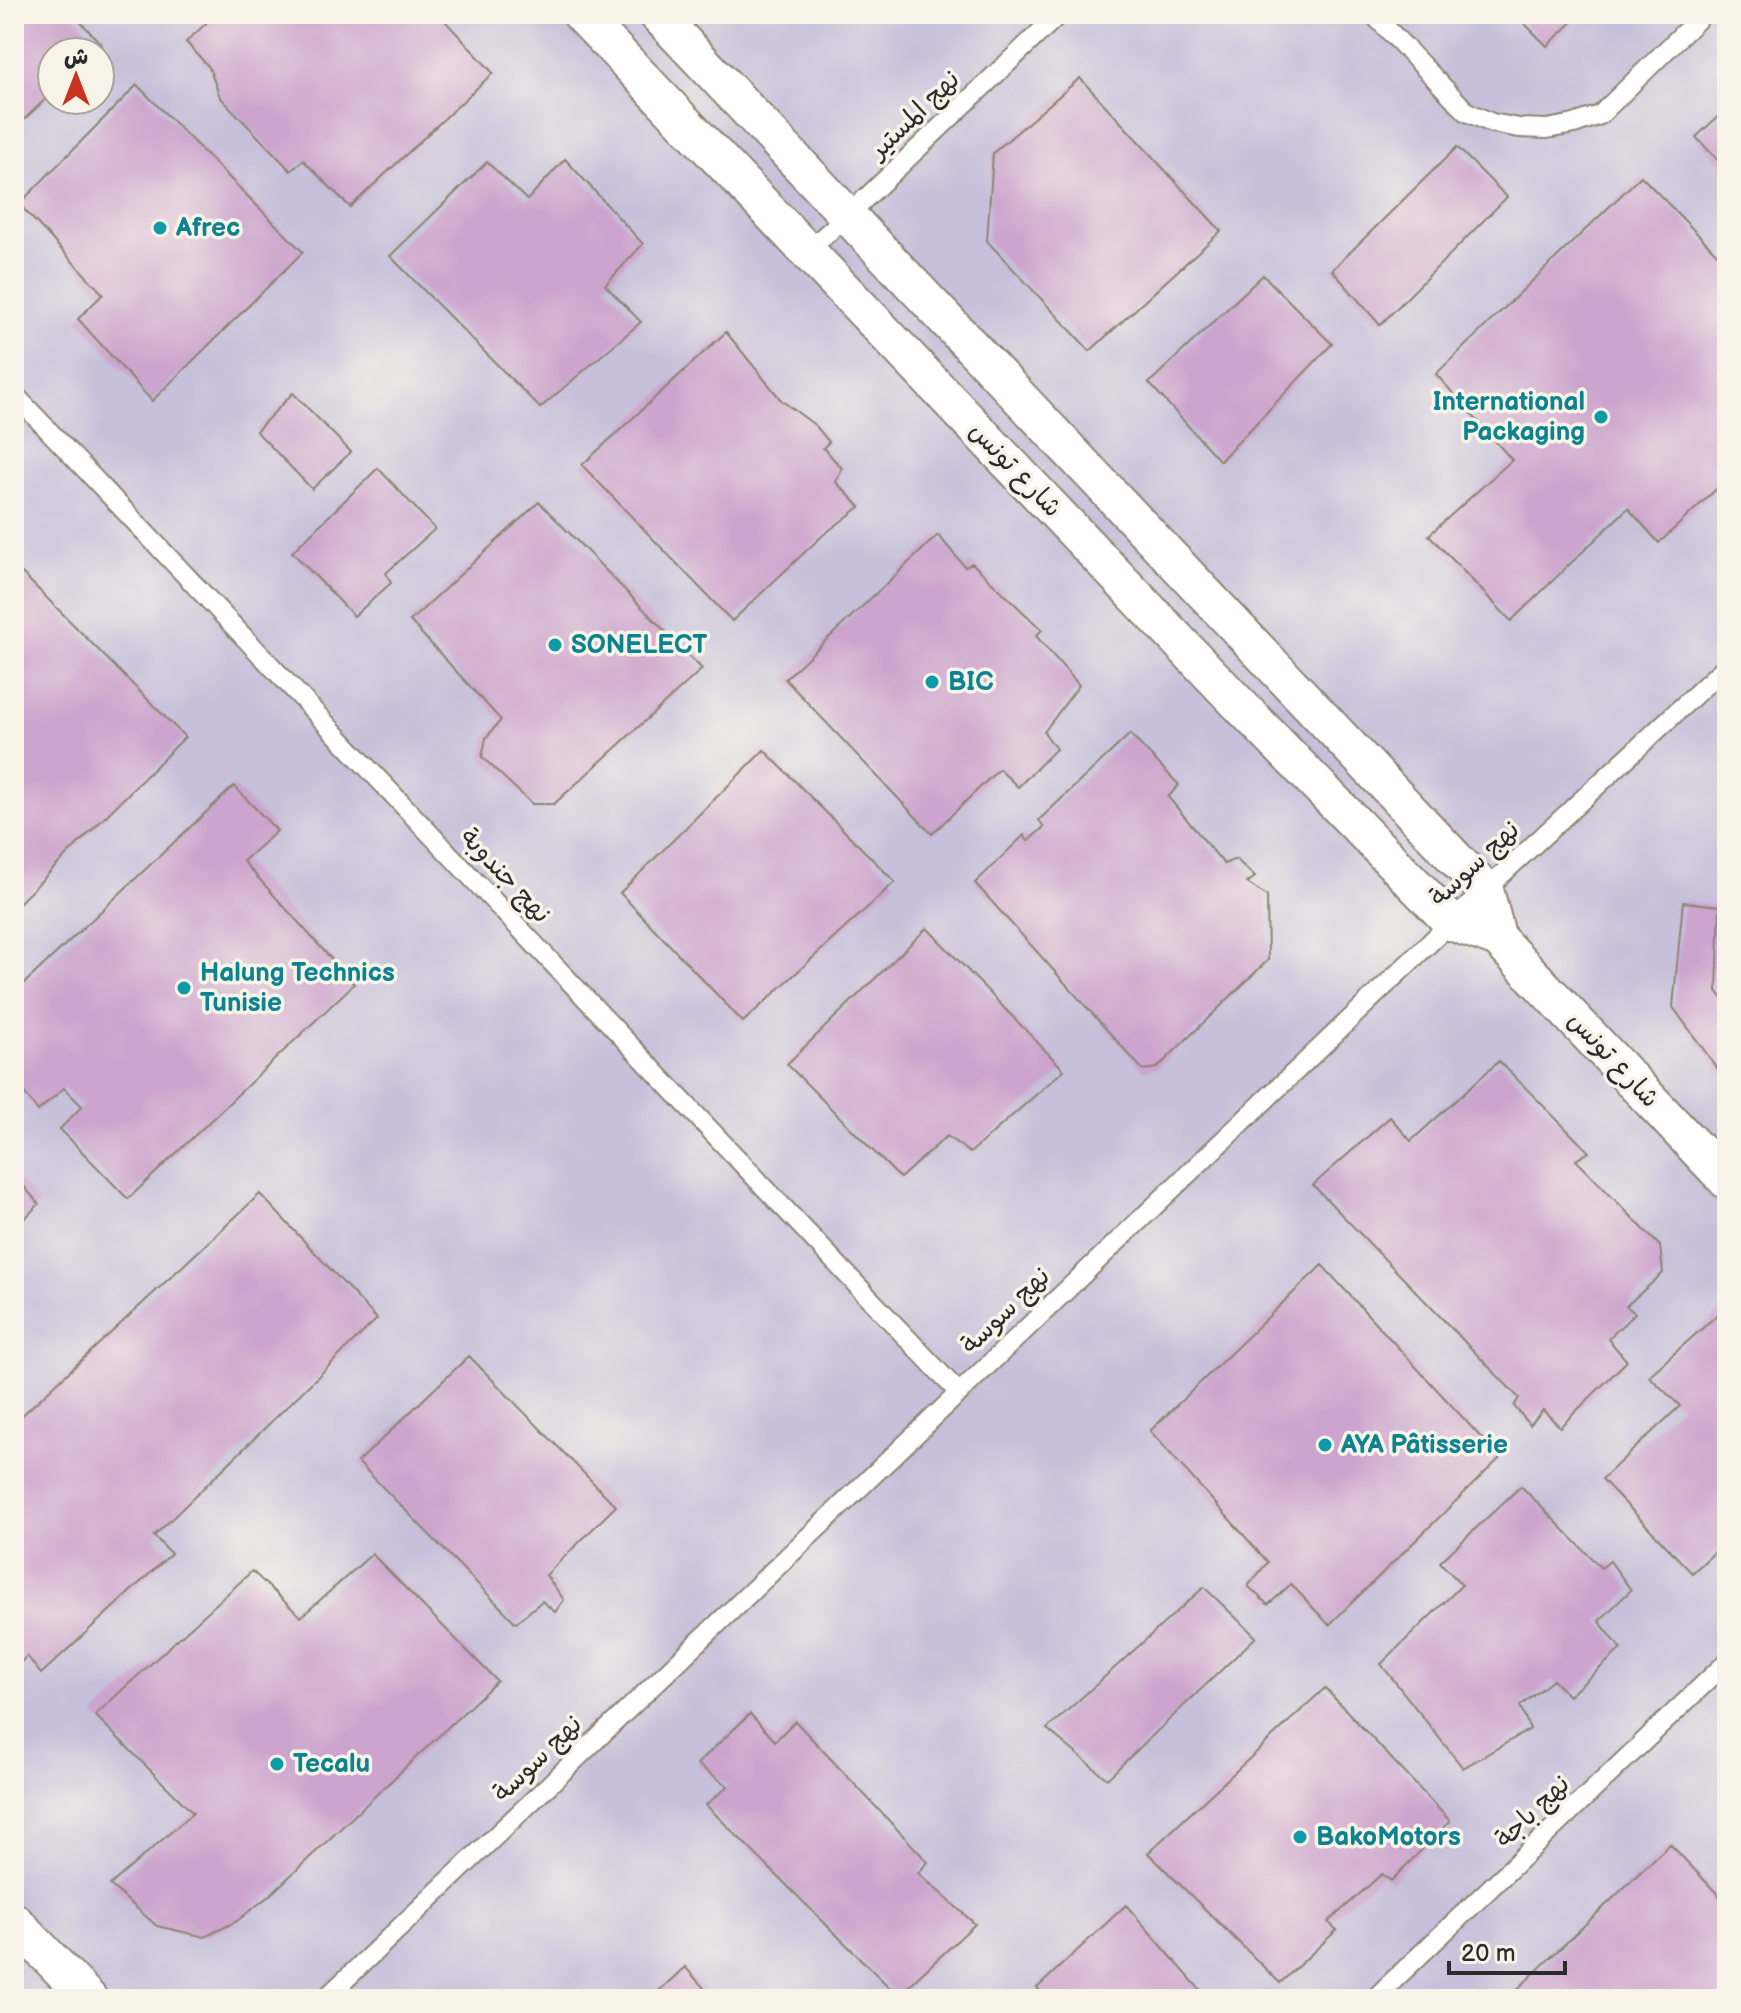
<svg xmlns="http://www.w3.org/2000/svg" width="1741" height="2013" font-family="'Balsamiq Sans','Playpen Sans Arabic',sans-serif">
	<rect width="100%" height="100%" fill="#f7f3e8"/>
	<filter id="ink" filterUnits="userSpaceOnUse"><feTurbulence type="fractalNoise" baseFrequency=".0125" numOctaves="2"/><feDisplacementMap in="SourceGraphic" scale="16" xChannelSelector="R" yChannelSelector="G"/><feConvolveMatrix kernelMatrix="1 2 1 2 8 2 1 2 1" color-interpolation-filters="sRGB"/></filter>
	<filter id="wash" filterUnits="userSpaceOnUse"><feTurbulence type="fractalNoise" baseFrequency=".006" numOctaves="4" result="noise"/><feDisplacementMap in="SourceGraphic" scale="32" xChannelSelector="R" yChannelSelector="G"/><feGaussianBlur stdDeviation="1.8" result="paint"/><feColorMatrix in="noise" values="0 0 0 0 0 0 0 0 0 0 0 0 0 0 0 0 0 1.4 0 .05"/><feComposite in="paint" operator="in"/></filter>
	<g filter="url(#wash)">
		<rect width="100%" height="100%" fill="#edddbb"/>
		<path fill="#c6c0da" fill-rule="evenodd" d="M14,14H1727V1999H14ZM52,52H100V100H52Z"/>
		<g id="blocks">
			<path fill="#cca4cd" d="M14,14H73L102,45L95,52H52V93L14,129Z
				M216,14H443L446,22L493,73L350,207L303,160L291,171L220,97L209,67L186,42Z
				M1515,14H1581L1547,46Z
				M1080,78L1221,231L1090,351L987,241L993,153Z
				M137,85L303,252L152,401L78,319L103,294L19,204Z
				M1727,108V170L1696,137Z
				M1457,147L1507,197L1380,325L1332,270Z
				M565,159L643,244L605,285L641,322L540,408L390,256L487,162L527,200Z
				M1641,176L1727,264V479L1659,543L1628,508L1511,621L1429,535L1512,460L1436,374Z
				M1263,275L1332,344L1220,461L1149,383Z
				M726,332L781,400L816,426L829,442L823,448L842,468L836,482L860,507L823,535L732,621L582,465Z
				M293,393L351,452L312,489L256,431Z
				M378,468L435,529L386,573L391,583L354,616L292,552Z
				M539,502L702,669L554,804H532L482,757L486,738L501,720L410,621Z
				M938,535L965,567L972,563L1042,630L1036,636L1079,685L1044,732L1056,749L1018,787L999,769L932,834L785,679Z
				M14,565L185,737L14,908Z
				M1130,734L1179,785L1168,797L1224,864L1236,859L1255,877L1247,883L1267,896L1268,960L1157,1068L1143,1070L975,883L1024,835L1028,841L1044,827L1039,820Z
				M764,750L895,882L743,1022L620,893Z
				M234,786L277,831L243,861L354,984L128,1199L60,1129L82,1106L64,1088L38,1111L14,1079V993Z
				M1683,902L1720,906L1717,991L1727,1004V1076L1722,1075L1673,1007Z
				M927,928L1064,1070L970,1153L947,1136L900,1178L787,1064Z
				M1499,1061L1589,1152L1576,1160L1660,1246L1663,1273L1626,1306L1635,1313L1608,1339L1627,1361L1560,1427L1543,1410L1530,1425L1514,1406L1519,1398L1313,1185L1390,1117L1411,1141Z
				M14,1175L39,1204L14,1229Z
				M260,1194L377,1319L154,1536L171,1554L41,1674L27,1656L14,1669V1423Z
				M1322,1265L1500,1458L1329,1625L1291,1584L1268,1605L1248,1586L1268,1562L1150,1431Z
				M1725,1308L1727,1310V1541L1692,1573L1602,1479L1680,1406L1649,1376Z
				M469,1356L616,1506L546,1575L564,1600L555,1612L542,1601L516,1623L358,1462Z
				M1521,1486L1601,1568L1610,1561L1631,1590L1599,1621L1621,1649L1569,1696L1553,1680L1520,1706L1530,1729L1463,1768L1381,1664L1462,1585L1440,1562Z
				M372,1554L497,1681L270,1895L237,1921L205,1937L157,1926L110,1885L193,1813L95,1715L252,1571L301,1617Z
				M1204,1587L1256,1637L1107,1779L1047,1729Z
				M1325,1688L1450,1821L1391,1881L1382,1874L1328,1922L1337,1930L1280,1983L1148,1853Z
				M750,1714L775,1741L795,1721L928,1862L918,1873L975,1924L898,1996L706,1805L728,1786L697,1764Z
				M1670,1844L1727,1904V1999H1507Z
				M1126,1905L1208,1999H1047L1037,1988Z
				M685,1967L714,1999H650Z"/>
		</g>
	</g>
	<g filter="url(#ink)">
		<use href="#blocks" fill-opacity="0" stroke="#8c8473" stroke-width="2"/>
		<g fill="none" stroke-linecap="round" stroke-linejoin="round">
			<g stroke="#8c8473" stroke-width="22">
				<path id="service" d="M1373,14L1467,112L1492,123L1519,128L1547,129L1574,124L1600,115L1703,14
					M806,252L848,215L1059,14
					M14,394L959,1393
					M325,1999L1485,890L1727,665
					M1374,1999L1727,1662"/>
			</g>
			<g stroke="#8c8473" stroke-width="40">
				<path id="minor" d="M581,14L1232,697L1451,922L1498,939L1727,1181
					M657,14L1485,890L1498,939
					M14,1921L89,1999"/>
			</g>
			<use href="#service" stroke="#fff" stroke-width="18"/>
			<use href="#minor" stroke="#fff" stroke-width="36"/>
		</g>
	</g>
	<g fill="#0f9aa8" stroke="#f7f3e8" stroke-width="3">
		<circle cx="160" cy="228" r="8"/>
		<circle cx="1601" cy="417" r="8"/>
		<circle cx="555" cy="645" r="8"/>
		<circle cx="932" cy="682" r="8"/>
		<circle cx="184" cy="988" r="8"/>
		<circle cx="1325" cy="1445" r="8"/>
		<circle cx="277" cy="1764" r="8"/>
		<circle cx="1300" cy="1837" r="8"/>
	</g>
	<g text-anchor="middle" dominant-baseline="central" stroke-width="7" stroke-linejoin="round" paint-order="stroke">
		<g font-size="26" fill="#2b2b2b" stroke="#f7f3e8">
			<text transform="translate(915 115) rotate(-44)">نهج المستير</text>
			<text transform="translate(1015 470) rotate(46)">شارع تونس</text>
			<text transform="translate(1475 864) rotate(-43)">نهج سوسة</text>
			<text transform="translate(505 876) rotate(47)">نهج جندوبة</text>
			<text transform="translate(1613 1060) rotate(47)">شارع تونس</text>
			<text transform="translate(1006 1311) rotate(-44)">نهج سوسة</text>
			<text transform="translate(538 1759) rotate(-44)">نهج سوسة</text>
			<text transform="translate(1533 1812) rotate(-44)">نهج باجة</text>
		</g>
		<g font-size="26" font-weight="bold" fill="#0d838f" stroke="#f7f3e8" text-anchor="start">
			<text x="176" y="228">Afrec</text>
			<text x="1585" y="402" text-anchor="end">International<tspan x="1585" dy="30">Packaging</tspan></text>
			<text x="571" y="645">SONELECT</text>
			<text x="948" y="682">BIC</text>
			<text x="200" y="973">Halung Technics<tspan x="200" dy="30">Tunisie</tspan></text>
			<text x="1341" y="1445">AYA Pâtisserie</text>
			<text x="293" y="1764">Tecalu</text>
			<text x="1316" y="1837">BakoMotors</text>
		</g>
	</g>
	<rect width="1741" height="2013" fill="none" stroke="#f7f3e8" stroke-width="48"/>
	<g transform="translate(76 76)"><circle r="38" fill="#f7f3e8" stroke="#a5a39c" stroke-width="2"/>
	<path d="M0-6L14 30L0 20L-14 30Z" fill="#c8321e"/>
	<text y="-12" font-size="22" font-weight="bold" text-anchor="middle" fill="#2b2b2b">ش</text>
	</g>
	<path d="M1449 1961v12h116v-12" fill="none" stroke="#2b2b2b" stroke-width="4"/>
	<text x="1461" y="1961" font-size="24" fill="#2b2b2b" stroke="#f7f3e8" stroke-width="6" paint-order="stroke">20 m</text>
</svg>
